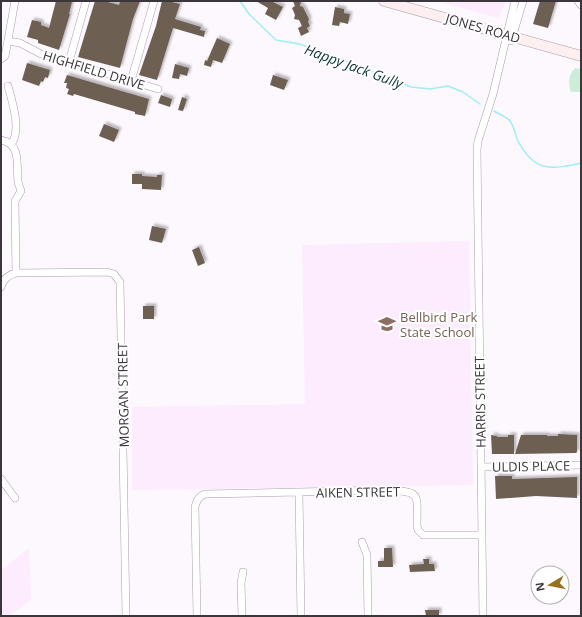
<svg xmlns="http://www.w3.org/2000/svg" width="582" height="617" font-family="'Open Sans',sans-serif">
	<defs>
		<filter id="shadow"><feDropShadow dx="2.5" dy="-2.5" stdDeviation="1" flood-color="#0004"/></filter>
	</defs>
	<rect width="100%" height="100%" fill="#fdf7fe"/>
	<path fill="#fcecfe" d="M437,1H506L498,18Z
		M469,241L473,485L132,490V407L305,404L302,245Z
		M29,548L31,600L9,616H1V570Z"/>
	<path fill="#caeed8" d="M575,68L581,69V92H571C568,83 568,75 575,68Z"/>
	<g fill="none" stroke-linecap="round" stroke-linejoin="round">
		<path stroke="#9eeef2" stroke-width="1.5" d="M240,1L249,14L276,40L299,44L323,52L411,87L430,89L448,86L463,92L480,104
			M494,111C499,114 507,117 510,121C514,126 515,135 518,141C534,172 551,170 581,163"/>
	</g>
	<path fill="#6d6153" filter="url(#shadow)" d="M56,1L72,2L69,14H70L59,50L38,43V40L27,37L32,20L41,22V25L49,28Z
		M95,1H104L119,5L120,1H140L133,19L120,68L78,57Z
		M162,1H168L180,4L175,19L201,27L200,30L205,31L204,37L173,28L157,80L139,75L156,26Z
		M256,1H271L283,7L276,20L265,14L268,8Z
		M293,1H301L300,6L303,7L309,19L308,22L310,26L307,28L309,32L301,36L298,28L302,26L299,20L294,19L295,15L292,8L295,6Z
		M540,1H556L548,28L533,24Z
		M335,7L344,9V13L350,14L348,24L340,22L339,26L332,25Z
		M217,38L230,44L222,63L213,60L211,67L204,65L205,60L207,61Z
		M27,63L50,70L48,78L45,77L43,82L41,81L39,86L22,80Z
		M175,64L189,68L187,76L180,74L179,79L172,78Z
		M67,75L149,99L145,116L135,114V112L74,94L73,96L67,94L69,89L66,88L67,83H64Z
		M273,75L288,80L284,90L270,85Z
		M161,95L172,99L170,107L158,103Z
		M182,97L187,99L183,111L178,110Z
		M104,124L119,130L114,142L99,136Z
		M132,174H142V176L157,177V175H162L161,190L142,189V184H132Z
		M152,226L166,229L162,243L149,240Z
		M199,247L205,263L198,266L192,250Z
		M143,306H154V319H143Z
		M558,434L577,435V452L576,453L515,454L521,435H547V436H558Z
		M491,435L497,436V437H508V435H514V454H492Z
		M495,476H512V479L577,477V498L536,496L496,499Z
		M384,548H392L393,567H378V561H384Z
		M423,559H429V564H434L435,571L410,572L409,565L424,564Z
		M425,610H439V616H426Z"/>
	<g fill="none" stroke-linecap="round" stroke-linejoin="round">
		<g stroke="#aa9dac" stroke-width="8">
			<path id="street" d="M578,1L581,5
				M8,41L20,43L41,54L158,89
				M511,41L523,1
				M1,59L5,56L6,51L15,1
				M69,62L86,1
				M131,81L154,1
				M8,86C12,101 22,131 11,144
				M1,140C22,144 16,165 18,181C18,184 20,187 21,191L15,201L16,273C8,275 3,279 1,287
				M16,273L107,272L114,274L120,282L126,616
				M481,467L581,465
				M1,479L15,498
				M299,493L301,616
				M362,542L367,555L368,616
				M197,616L195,507C197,500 198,497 205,494L387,490C422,492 417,493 417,526L418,530L423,535H482
				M242,616L241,583L243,572
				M483,616L477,150L478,141L493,94L515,1"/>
		</g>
		<g stroke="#aa9dac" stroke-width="11">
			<path id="secondary" d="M384,1L581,56"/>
		</g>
		<use href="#street" stroke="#fff" stroke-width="7"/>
		<use href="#secondary" stroke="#fdeeef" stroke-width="10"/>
	</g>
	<defs>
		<g id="school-bare" transform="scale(1.38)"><path d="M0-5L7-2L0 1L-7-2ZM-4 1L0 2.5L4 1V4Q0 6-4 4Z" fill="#8d6e63" stroke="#fff" stroke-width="2.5" paint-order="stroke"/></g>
	</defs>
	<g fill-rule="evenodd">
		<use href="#school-bare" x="387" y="324"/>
	</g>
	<g text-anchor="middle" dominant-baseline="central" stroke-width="4" stroke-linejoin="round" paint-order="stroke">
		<g font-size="13" fill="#3b363c" stroke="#fff">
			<text transform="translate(483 28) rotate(16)">JONES ROAD</text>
			<text transform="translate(94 70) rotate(17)">HIGHFIELD DRIVE</text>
			<text transform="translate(123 395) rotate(-91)">MORGAN STREET</text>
			<text transform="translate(480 402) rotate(-91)">HARRIS STREET</text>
			<text transform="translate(531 466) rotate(-1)">ULDIS PLACE</text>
			<text transform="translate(358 492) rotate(-1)">AIKEN STREET</text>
		</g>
		<g font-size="13" fill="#785e54" stroke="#fff" text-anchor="start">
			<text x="400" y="317">Bellbird Park<tspan x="400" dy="15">State School</tspan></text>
		</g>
		<g font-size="14" font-style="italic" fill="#0d3436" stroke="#fff">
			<text transform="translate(354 66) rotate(20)">Happy Jack Gully</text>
		</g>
	</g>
	<rect width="582" height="617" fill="none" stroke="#3b363c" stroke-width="4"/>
	<g transform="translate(550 585) rotate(260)"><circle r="19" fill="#ffffff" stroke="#b1afb1"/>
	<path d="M0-3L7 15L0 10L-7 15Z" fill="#96711b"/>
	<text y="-6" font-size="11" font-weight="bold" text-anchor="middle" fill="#3b363c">N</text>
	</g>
</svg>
